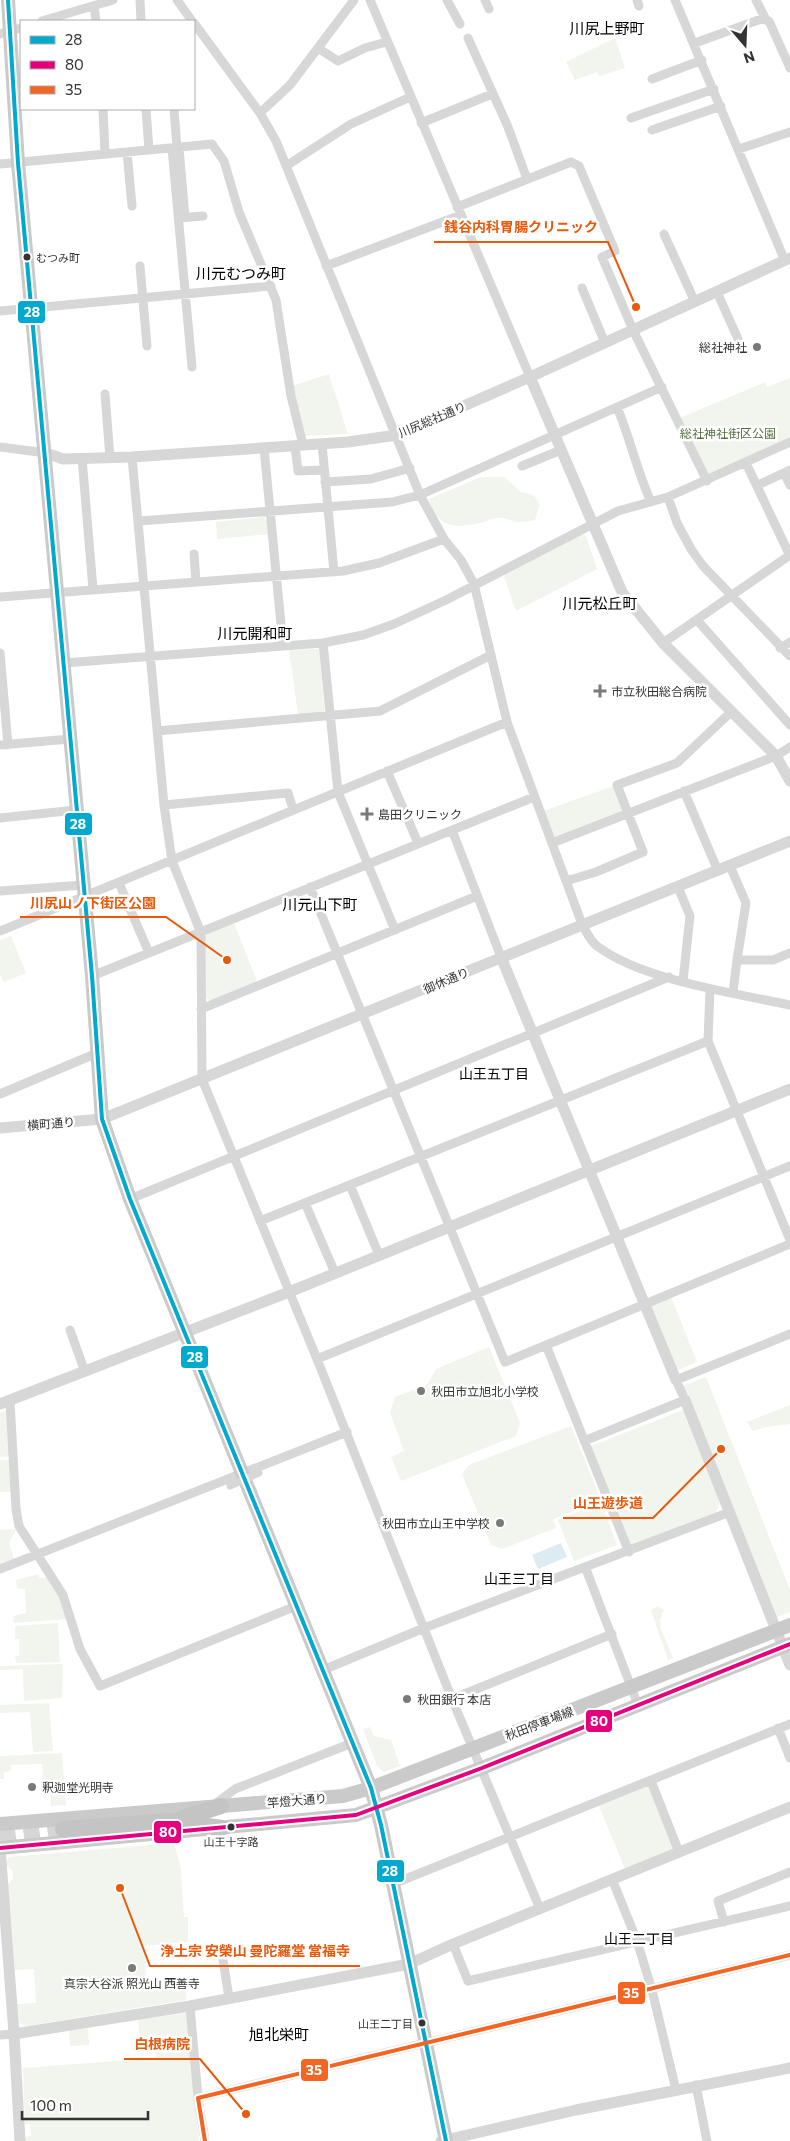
<svg xmlns="http://www.w3.org/2000/svg" width="790" height="2141" font-family="Commissioner,'Noto Sans JP',sans-serif">
	<rect width="100%" height="100%" fill="#fff"/>
	<path fill="#f1f5ed" d="M615,38L625,68L599,76L597,72L575,80L566,62Z
		M329,374L348,434L304,436L292,386Z
		M790,378V438L708,475L680,418L765,382L767,387Z
		M481,477H504L521,492L534,495L540,505L535,520C530,521 522,523 516,522C509,520 505,517 498,518C491,518 486,522 479,523C452,529 438,527 429,499Z
		M264,517L268,523L269,534L217,539L216,522Z
		M578,533L586,536L597,569L516,611L503,573Z
		M319,649L325,713L298,714L289,650Z
		M614,786L624,811L554,839L543,811Z
		M234,923L257,981L211,1000L206,999L204,939L207,933Z
		M11,936L26,973L4,982L0,974V940Z
		M671,1297L697,1362L675,1371L649,1306Z
		M489,1347L520,1423L516,1436L401,1481L391,1457L404,1451L390,1413L395,1397L427,1385L436,1369Z
		M706,1377L790,1590V1612L775,1618L682,1386Z
		M790,1405V1424L766,1427L753,1431L747,1422Z
		M7,1410L11,1457H0V1413Z
		M683,1410L720,1502L715,1515L631,1548L591,1446Z
		M571,1426L601,1500L553,1519L556,1528L502,1549L491,1545L462,1474L469,1465Z
		M0,1460H11V1492H0Z
		M601,1503L617,1545L574,1561L558,1520Z
		M16,1529L9,1543L14,1559L0,1564V1530Z
		M39,1574V1578L49,1577L60,1597L68,1619L14,1623L13,1616L26,1613L25,1589L17,1588L16,1580Z
		M658,1606L664,1610L660,1620L661,1629L673,1658L668,1660L651,1610Z
		M58,1623L60,1662L16,1663L15,1656H19V1639H15V1626Z
		M63,1664L62,1698L24,1701L23,1669L0,1670V1666Z
		M49,1703L53,1751L33,1752L30,1712L0,1713V1705Z
		M370,1727L374,1736L391,1740L400,1766L384,1772L377,1766L363,1729Z
		M62,1753L66,1805L51,1806L50,1780L43,1781L42,1764L11,1765V1771L4,1772V1779H0V1756Z
		M649,1786L674,1849L625,1869L599,1806Z
		M174,1843L181,1868L184,1917H188V1942L145,1946L146,1990L185,1984L186,2000L26,2026L19,2023L17,2004L36,2003L34,1969L15,1970L8,1884L13,1879L12,1870L6,1866L5,1863L9,1857Z
		M187,2013L199,2141H25V2137L31,2136L30,2124H25L23,2068L156,2058V2043L140,2044L138,2020Z
		M88,2028L89,2045L70,2046L69,2031Z"/>
	<path fill="#ddebf3" d="M561,1543L567,1557L538,1569L532,1555Z"/>
	<g fill="none" stroke-linecap="round" stroke-linejoin="round">
		<path stroke="#d6d6d6" stroke-width="16" stroke-dasharray="16 8" stroke-linecap="butt" d="M0,1838L63,1829"/>
		<path stroke="#d7d7d7" stroke-width="9" d="M140,0L141,21
			M177,0L192,21
			M370,0L530,377
			M447,0L460,24
			M485,0L489,9
			M637,0L639,6
			M675,0L785,261
			M756,0L766,20
			M94,6L96,21
			M42,21L113,0
			M194,23L260,113L276,141L420,495L444,539L461,560L474,584L507,722L582,924C586,931 590,941 597,946C642,980 734,993 790,1005
			M0,34L21,28
			M468,38L508,127L527,179
			M695,43L761,19L769,21L790,68
			M318,48L338,61L365,48L386,42
			M652,79L702,60
			M103,109L105,154
			M146,109L149,150
			M174,109L177,148
			M260,113L290,85L354,0
			M631,118L714,89
			M421,123L492,94
			M652,130L721,106
			M172,148L192,367
			M179,148L185,217
			M739,149L790,132
			M127,152L132,206
			M0,164L212,144L224,161L239,212L276,300L291,396L303,445
			M286,166L351,124L410,97
			M457,207L571,162L579,166L615,251L602,257L633,330L707,481
			M179,218L203,216
			M664,234L695,302
			M140,266L147,346
			M326,266L461,215
			M582,288L605,343
			M717,292L738,339
			M0,311L271,286
			M105,394L110,458
			M617,407C630,438 637,471 651,502
			M322,444L334,572
			M295,446L298,471L324,470
			M0,447L46,453
			M264,448L283,645
			M132,457L164,805L172,861L201,933L202,1079L317,1359L790,1166
			M82,458L93,589
			M746,463L790,556
			M522,466L561,450
			M784,473L790,485
			M325,482L371,479L410,468
			M758,485L790,470
			M668,497L677,523L691,549L703,566L790,656
			M139,521L392,502L420,495L662,387
			M194,554L196,582
			M0,597L343,571L379,563L444,539
			M697,620L790,725
			M323,643L338,792L395,930
			M663,643L790,555
			M780,648L790,642
			M0,653L8,745
			M64,663L323,643L363,635L394,624L446,600L618,511L668,497L790,442
			M157,731L380,711L491,655
			M0,745L70,739
			M387,771L418,843
			M684,791L718,871
			M164,805L288,793L293,809
			M0,818L76,810
			M452,830L501,957
			M552,843L776,756L790,747
			M730,866L746,903L737,960
			M566,881L596,872L643,852L617,785L677,763L732,711
			M119,883L149,953
			M310,887L505,1362L790,1244
			M678,887L690,916L683,981
			M0,891L84,885
			M0,931L507,722
			M92,976L534,797
			M710,989L708,1041L790,1240
			M733,992L737,960H773L790,953
			M201,1009L477,896
			M0,1094L97,1053
			M350,1185L379,1255
			M130,1199L669,977
			M305,1203L335,1273
			M260,1221L708,1041
			M70,1330L85,1372
			M546,1345L629,1552
			M317,1359L452,1699L540,1909
			M10,1401L16,1509L19,1526L63,1595L80,1649L100,1686L296,1606
			M584,1441L685,1400L676,1380L790,1334
			M0,1569L347,1432
			M586,1569L638,1705
			M323,1670L424,1628L730,1512
			M452,1699L612,1634
			M778,1728L790,1758
			M651,1781L679,1852
			M215,1804L235,1789L352,1743
			M612,1879L637,1941L652,1990L676,2090
			M393,1884L790,1724
			M724,1922L718,1901L790,1872
			M453,1944L468,1981L790,1906
			M222,1953L229,1998
			M190,2006L198,2098
			M0,2035L14,2034
			M696,2085L707,2141
			M205,2141L198,2098L790,1955"/>
		<path stroke="#d7d7d7" stroke-width="11" d="M530,377L622,592L663,643L776,756L790,781
			M46,453L63,459L132,457L348,442L397,435L530,377L790,258
			M501,957L676,1380
			M0,1128L102,1119L790,841
			M685,1400L790,1665
			M0,1404L289,1292L790,1089
			M0,1848L14,2034L20,2141
			M14,2034L190,2006L409,1964L453,1944L790,1807
			M441,2141L576,2110L790,2068"/>
		<path stroke="#cacaca" stroke-width="14" d="M8,0L18,163L92,976L102,1119L130,1199L371,1788L381,1825L446,2141
			M0,1824L343,1796L371,1788L790,1625
			M0,1848L356,1815L482,1768L790,1644"/>
		<path stroke="#c4c4c4" stroke-width="16" d="M183,1818L221,1806
			M63,1829L171,1821L222,1828"/>
		<path stroke="#d7d7d7" stroke-width="7" d="M230,1486L259,1473"/>
		<g stroke="#fff" stroke-width="8">
			<path id="bus-1" d="M8,0L18,163L92,976L102,1119L130,1199L371,1788L381,1825L446,2141"/>
		</g>
		<g stroke="#fff" stroke-width="8">
			<path id="bus-2" d="M0,1848L356,1815L482,1768L790,1644"/>
		</g>
		<g stroke="#fff" stroke-width="8">
			<path id="bus-3" d="M205,2141L198,2098L790,1955"/>
		</g>
		<use href="#bus-1" stroke="#00a9ce" stroke-width="4"/>
		<use href="#bus-2" stroke="#e5007d" stroke-width="4"/>
		<use href="#bus-3" stroke="#f26522" stroke-width="4"/>
	</g>
	<g fill="#333" stroke="#fff" stroke-width="2">
		<circle cx="27" cy="257" r="4.5"/>
		<circle cx="231" cy="1827" r="4.5"/>
		<circle cx="422" cy="2023" r="4.5"/>
	</g>
	<g fill="#7a7a7a" stroke="#fff" stroke-width="2">
		<circle cx="757" cy="347" r="5"/>
		<path d="M597.5 683.5h5v5h5v5h-5v5h-5v-5h-5v-5h5z"/>
		<path d="M364.5 806.5h5v5h5v5h-5v5h-5v-5h-5v-5h5z"/>
		<circle cx="421" cy="1391" r="5"/>
		<circle cx="500" cy="1523" r="5"/>
		<circle cx="407" cy="1699" r="5"/>
		<circle cx="32" cy="1787" r="5"/>
		<circle cx="132" cy="1968" r="5"/>
	</g>
	<g text-anchor="middle" dominant-baseline="central" stroke-width="5" stroke-linejoin="round" paint-order="stroke">
		<g font-size="11" fill="#333" stroke="#fff" text-anchor="start">
			<text x="36" y="257">むつみ町</text>
			<text x="231" y="1841" text-anchor="middle">山王十字路</text>
			<text x="413" y="2023" text-anchor="end">山王二丁目</text>
		</g>
		<g font-size="12" fill="#333" stroke="#fff" text-anchor="start">
			<text x="747" y="347" text-anchor="end">総社神社</text>
			<text x="611" y="691">市立秋田総合病院</text>
			<text x="378" y="814">島田クリニック</text>
			<text x="431" y="1391">秋田市立旭北小学校</text>
			<text x="490" y="1523" text-anchor="end">秋田市立山王中学校</text>
			<text x="417" y="1699">秋田銀行 本店</text>
			<text x="42" y="1787">釈迦堂光明寺</text>
			<text x="132" y="1983" text-anchor="middle">真宗大谷派 照光山 西善寺</text>
		</g>
		<g font-size="12" fill="#333" stroke="#fff">
			<text transform="translate(432 419) rotate(-23)">川尻総社通り</text>
			<text transform="translate(446 980) rotate(-23)">御休通り</text>
			<text transform="translate(51 1123) rotate(-5)">横町通り</text>
			<text transform="translate(539 1723) rotate(-21)">秋田停車場線</text>
			<text transform="translate(297 1800) rotate(-5)">竿燈大通り</text>
		</g>
		<g font-size="12" fill="#56703f" stroke="#fff">
			<text x="728" y="433">総社神社街区公園</text>
		</g>
		<g font-size="14" fill="#000" stroke="#fff">
			<text x="494" y="1073">山王五丁目</text>
			<text x="519" y="1578">山王三丁目</text>
			<text x="639" y="1938">山王二丁目</text>
		</g>
		<g font-size="15" fill="#000" stroke="#fff">
			<text x="607" y="28">川尻上野町</text>
			<text x="241" y="273">川元むつみ町</text>
			<text x="600" y="603">川元松丘町</text>
			<text x="255" y="633">川元開和町</text>
			<text x="320" y="904">川元山下町</text>
			<text x="279" y="2034">旭北栄町</text>
		</g>
	</g>
	<path fill="none" stroke="#e8590c" stroke-width="2" d="M636 307L608 242H434M227 960L166 917H20M721 1449L653 1518H563M120 1888L150 1966H360M246 2114L200 2059H124"/>
	<g fill="#e8590c" stroke="#fff" stroke-width="2">
		<circle cx="636" cy="307" r="5"/>
		<circle cx="227" cy="960" r="5"/>
		<circle cx="721" cy="1449" r="5"/>
		<circle cx="120" cy="1888" r="5"/>
		<circle cx="246" cy="2114" r="5"/>
	</g>
	<g font-size="14" text-anchor="middle" font-weight="bold" fill="#e8590c" stroke="#fff" stroke-width="5" stroke-linejoin="round" paint-order="stroke">
		<text x="521" y="232">銭谷内科胃腸クリニック</text>
		<text x="93" y="908">川尻山ノ下街区公園</text>
		<text x="608" y="1508">山王遊歩道</text>
		<text x="255" y="1956">浄土宗 安榮山 曼陀羅堂 當福寺</text>
		<text x="162" y="2049">白根病院</text>
	</g>
	<g stroke="#fff" stroke-width="2">
		<rect x="17" y="300" width="29" height="24" rx="5" fill="#00a9ce"/>
		<rect x="64" y="812" width="29" height="24" rx="5" fill="#00a9ce"/>
		<rect x="180" y="1345" width="29" height="24" rx="5" fill="#00a9ce"/>
		<rect x="585" y="1709" width="28" height="24" rx="5" fill="#e5007d"/>
		<rect x="153" y="1820" width="29" height="24" rx="5" fill="#e5007d"/>
		<rect x="376" y="1859" width="29" height="24" rx="5" fill="#00a9ce"/>
		<rect x="617" y="1981" width="29" height="24" rx="5" fill="#f26522"/>
		<rect x="300" y="2058" width="29" height="24" rx="5" fill="#f26522"/>
	</g>
	<g font-size="14" text-anchor="middle" font-weight="bold" fill="#fff">
		<text x="32" y="317">28</text>
		<text x="78" y="829">28</text>
		<text x="195" y="1362">28</text>
		<text x="599" y="1726">80</text>
		<text x="168" y="1837">80</text>
		<text x="390" y="1876">28</text>
		<text x="631" y="1998">35</text>
		<text x="314" y="2075">35</text>
	</g>
	<rect x="20" y="20" width="175" height="90" fill="#ffffff" stroke="#adadad"/>
	<rect x="30" y="36" width="25" height="8" fill="#00a9ce" stroke="#adadad"/>
	<text x="65" y="45" font-size="15" fill="#333333">28</text>
	<rect x="30" y="61" width="25" height="8" fill="#e5007d" stroke="#adadad"/>
	<text x="65" y="70" font-size="15" fill="#333333">80</text>
	<rect x="30" y="86" width="25" height="8" fill="#f26522" stroke="#adadad"/>
	<text x="65" y="95" font-size="15" fill="#333333">35</text>
	<g transform="translate(745 45) rotate(161)" stroke="#ffffff" stroke-width="4" paint-order="stroke">
	<path d="M0-4L9 19L0 12L-9 19Z" fill="#333333"/>
	<text y="-8" font-size="14" font-weight="bold" text-anchor="middle" fill="#333333">N</text>
	</g>
	<path d="M22 2111v8h126v-8" fill="none" stroke="#333333" stroke-width="2.5"/>
	<text x="30" y="2111" font-size="15" fill="#333333" stroke="#ffffff" stroke-width="4" paint-order="stroke">100 m</text>
</svg>
